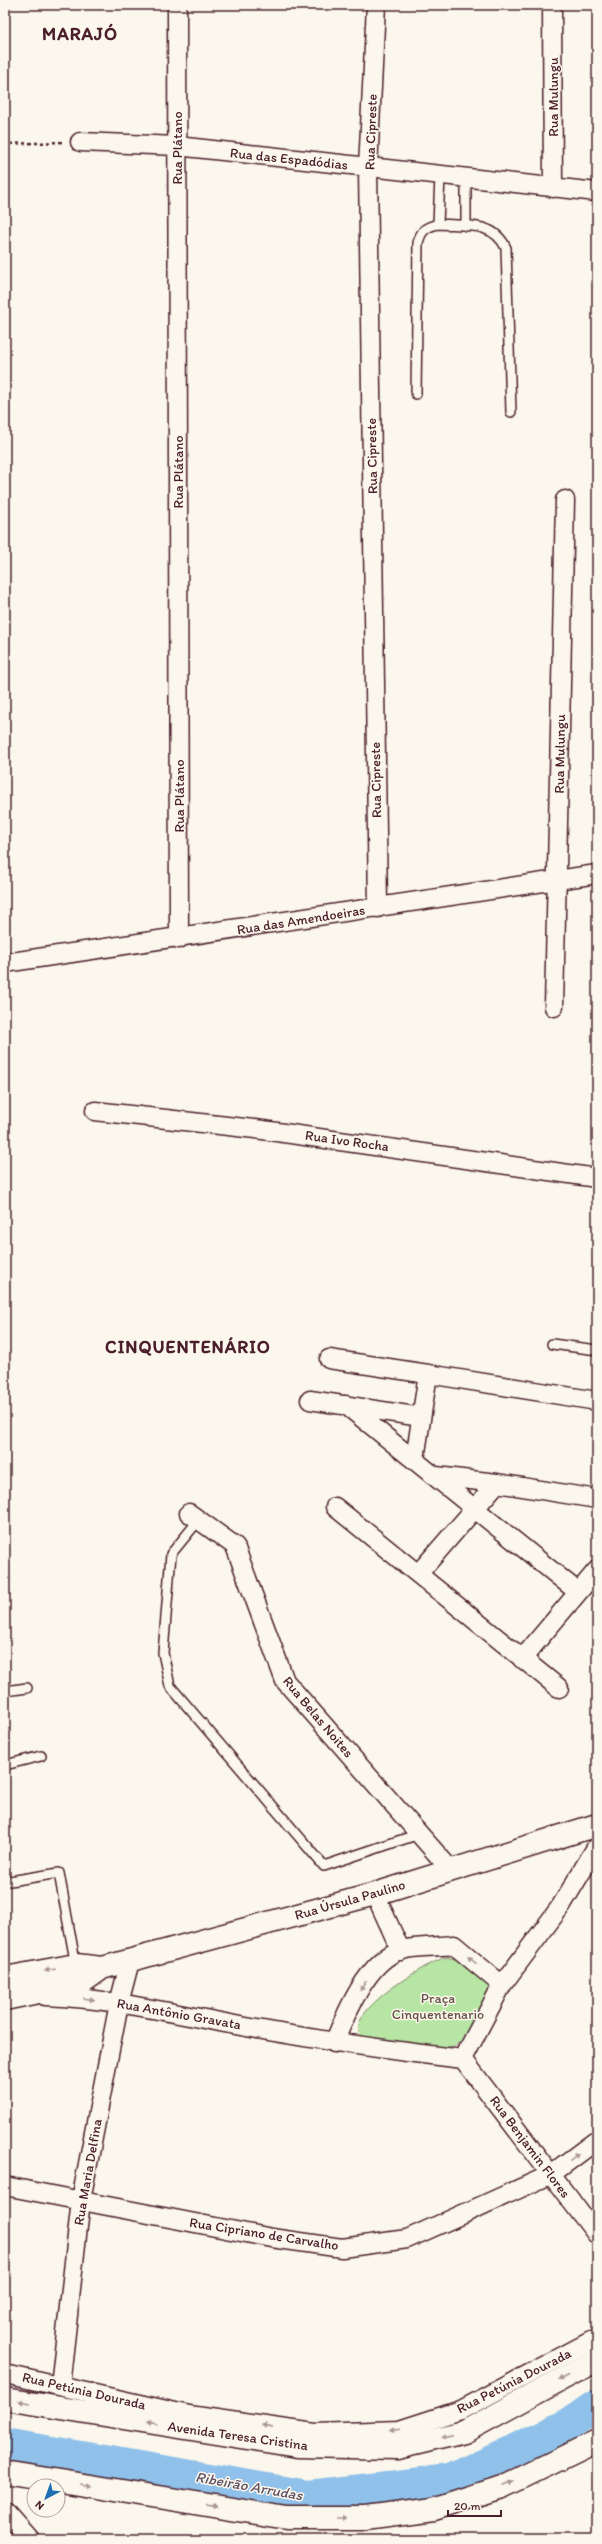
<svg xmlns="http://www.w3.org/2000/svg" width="602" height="2544" font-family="Itim,sans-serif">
	<rect width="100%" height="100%" fill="#fbf7ec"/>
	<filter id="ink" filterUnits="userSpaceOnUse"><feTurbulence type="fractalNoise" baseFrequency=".025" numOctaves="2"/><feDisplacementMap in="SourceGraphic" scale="8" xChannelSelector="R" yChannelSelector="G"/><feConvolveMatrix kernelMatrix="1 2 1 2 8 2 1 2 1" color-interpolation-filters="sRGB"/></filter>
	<g filter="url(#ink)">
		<path fill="#b6e5a4" stroke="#808268" d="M447,1957C466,1961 484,1973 493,1991L467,2037L456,2045L441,2050L363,2038C337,2016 427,1962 447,1957Z"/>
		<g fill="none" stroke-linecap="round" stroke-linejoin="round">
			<path stroke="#8fc1eb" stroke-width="32" d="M5,2444L308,2496L449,2480L564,2427L597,2405"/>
			<g stroke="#4a1f2b" stroke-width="12">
				<path id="service" d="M440,176L438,224C464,226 494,221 506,248L511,412
					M466,226V179
					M416,394L418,243C421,230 426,227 438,224
					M552,1344L597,1350
					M198,1521L171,1554L163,1653L170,1686L324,1866L419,1834
					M5,1691L27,1688
					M5,1765L41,1756
					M5,1879L10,1881L59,1873L76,1966"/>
			</g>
			<g stroke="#4a1f2b" stroke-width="21">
				<path id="minor" d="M177,5L179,939
					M376,5L368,168L378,908
					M552,5L553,188
					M80,142L177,146L597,192
					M5,963L597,874
					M554,1007L565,500
					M95,1111L263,1130L597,1178
					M329,1359L428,1374L415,1459
					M428,1374L597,1401
					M310,1400L421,1417
					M346,1405L578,1592
					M436,1476L497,1483L597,1499
					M335,1507L559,1688
					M189,1513L235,1546L285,1681L450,1869
					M418,1574L497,1483
					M522,1659L597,1570
					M375,1894L401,1951
					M45,1996C109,1998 172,2013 235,2025C311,2039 386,2050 463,2059
					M334,2043C346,2013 368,1960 401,1950C417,1946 437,1947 454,1945L502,1985
					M463,2059L502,1985L561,1906L597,1846
					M463,2059L597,2235
					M5,2186L272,2238L342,2248L407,2239L550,2175L597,2140
					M5,2374L189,2415L315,2433L399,2430L461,2410L591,2341L597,2340
					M60,2386L81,2200L119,2003L130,1961
					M6,2513L29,2539"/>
			</g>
			<g stroke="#4a1f2b" stroke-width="25">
				<path id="tertiary" d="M5,1978L76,1965L102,1968
					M5,1999L81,1983L102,1968L375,1894L597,1825"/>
			</g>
			<g stroke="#4a1f2b" stroke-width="25">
				<path id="secondary" d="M5,2399L297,2446L397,2448L464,2432L597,2360
					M5,2472L287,2518H365L434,2509L502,2487L597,2441"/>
			</g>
			<path stroke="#4a1f2b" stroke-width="2.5" stroke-dasharray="3 3" stroke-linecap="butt" d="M5,144L64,142"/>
			<use href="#service" stroke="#fbf7ec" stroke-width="9"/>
			<use href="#minor" stroke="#fbf7ec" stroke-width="18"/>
			<use href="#tertiary" stroke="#fbf7ec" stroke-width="22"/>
			<use href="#secondary" stroke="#fbf7ec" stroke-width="22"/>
		</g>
		<defs><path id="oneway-solid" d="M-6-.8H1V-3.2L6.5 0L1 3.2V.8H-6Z"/></defs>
		<g fill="#ab9695">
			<use href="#oneway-solid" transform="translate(472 1960) rotate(-140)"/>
			<use href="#oneway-solid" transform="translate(50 1970) rotate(170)"/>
			<use href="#oneway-solid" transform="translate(363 1986) rotate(122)"/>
			<use href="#oneway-solid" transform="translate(89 1999) rotate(8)"/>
			<use href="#oneway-solid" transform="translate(574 2157) rotate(-37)"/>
			<use href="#oneway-solid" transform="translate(563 2378) rotate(152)"/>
			<use href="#oneway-solid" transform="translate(24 2402) rotate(-171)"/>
			<use href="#oneway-solid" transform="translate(152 2423) rotate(-171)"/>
			<use href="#oneway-solid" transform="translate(267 2426) rotate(-172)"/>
			<use href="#oneway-solid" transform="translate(396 2429) rotate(173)"/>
			<use href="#oneway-solid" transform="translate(447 2436) rotate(167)"/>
			<use href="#oneway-solid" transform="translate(509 2483) rotate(-25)"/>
			<use href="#oneway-solid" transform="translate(85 2485) rotate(9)"/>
			<use href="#oneway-solid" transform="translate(213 2506) rotate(9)"/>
			<use href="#oneway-solid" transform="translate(342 2518)"/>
		</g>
	</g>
	<g text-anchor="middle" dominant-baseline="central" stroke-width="3" stroke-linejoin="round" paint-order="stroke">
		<g font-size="14" fill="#4a1f2b" stroke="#fbf7ec">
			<text transform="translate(553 97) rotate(-90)">Rua Mulungu</text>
			<text transform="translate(371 132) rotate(-88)">Rua Cipreste</text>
			<text transform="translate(177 148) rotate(-90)">Rua Plátano</text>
			<text transform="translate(289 159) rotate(6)">Rua das Espadódias</text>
			<text transform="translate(372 456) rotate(-91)">Rua Cipreste</text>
			<text transform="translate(178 472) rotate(-90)">Rua Plátano</text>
			<text transform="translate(560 754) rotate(-89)">Rua Mulungu</text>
			<text transform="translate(376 780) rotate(-91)">Rua Cipreste</text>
			<text transform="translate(179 796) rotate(-90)">Rua Plátano</text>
			<text transform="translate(301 920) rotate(-9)">Rua das Amendoeiras</text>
			<text transform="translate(347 1141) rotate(8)">Rua Ivo Rocha</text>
			<text transform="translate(318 1717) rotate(50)">Rua Belas Noites</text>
			<text transform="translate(350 1900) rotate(-16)">Rua Úrsula Paulino</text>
			<text transform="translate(179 2014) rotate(10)">Rua Antônio Gravata</text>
			<text transform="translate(530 2147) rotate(53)">Rua Benjamin Flores</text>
			<text transform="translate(88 2172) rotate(-80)">Rua Maria Delfina</text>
			<text transform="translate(264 2234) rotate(9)">Rua Cipriano de Carvalho</text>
			<text transform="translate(514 2381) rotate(-27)">Rua Petúnia Dourada</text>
			<text transform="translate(84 2391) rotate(13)">Rua Petúnia Dourada</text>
			<text transform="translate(238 2436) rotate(8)">Avenida Teresa Cristina</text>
		</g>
		<g font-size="14" fill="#655049" stroke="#fbf7ec">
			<text x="438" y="1998">Praça<tspan x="438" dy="16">Cinquentenario</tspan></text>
		</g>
		<g font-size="15" font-style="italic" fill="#5f5065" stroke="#fbf7ec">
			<text transform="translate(249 2486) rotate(10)">Ribeirão Arrudas</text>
		</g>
		<g font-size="18" font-weight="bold" letter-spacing="1" fill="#4a1f2b" stroke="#fbf7ec">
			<text x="80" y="34">MARAJÓ</text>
			<text x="188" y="1347">CINQUENTENÁRIO</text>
		</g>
	</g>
	<rect width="602" height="2544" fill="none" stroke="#fbf7ec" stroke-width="20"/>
	<rect x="10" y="10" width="582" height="2524" fill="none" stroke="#4a1f2b" stroke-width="1.5" filter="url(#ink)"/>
	<g transform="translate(46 2498) rotate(221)"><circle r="19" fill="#fbf7ec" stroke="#b4a19f"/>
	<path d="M0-3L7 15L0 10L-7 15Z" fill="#1f6fb2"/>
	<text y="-6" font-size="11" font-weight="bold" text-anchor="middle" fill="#4a1f2b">N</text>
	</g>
	<path d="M448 2510v6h53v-6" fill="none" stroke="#4a1f2b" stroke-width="2"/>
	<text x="454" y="2510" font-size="12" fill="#4a1f2b" stroke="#fbf7ec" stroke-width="3" paint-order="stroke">20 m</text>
</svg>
